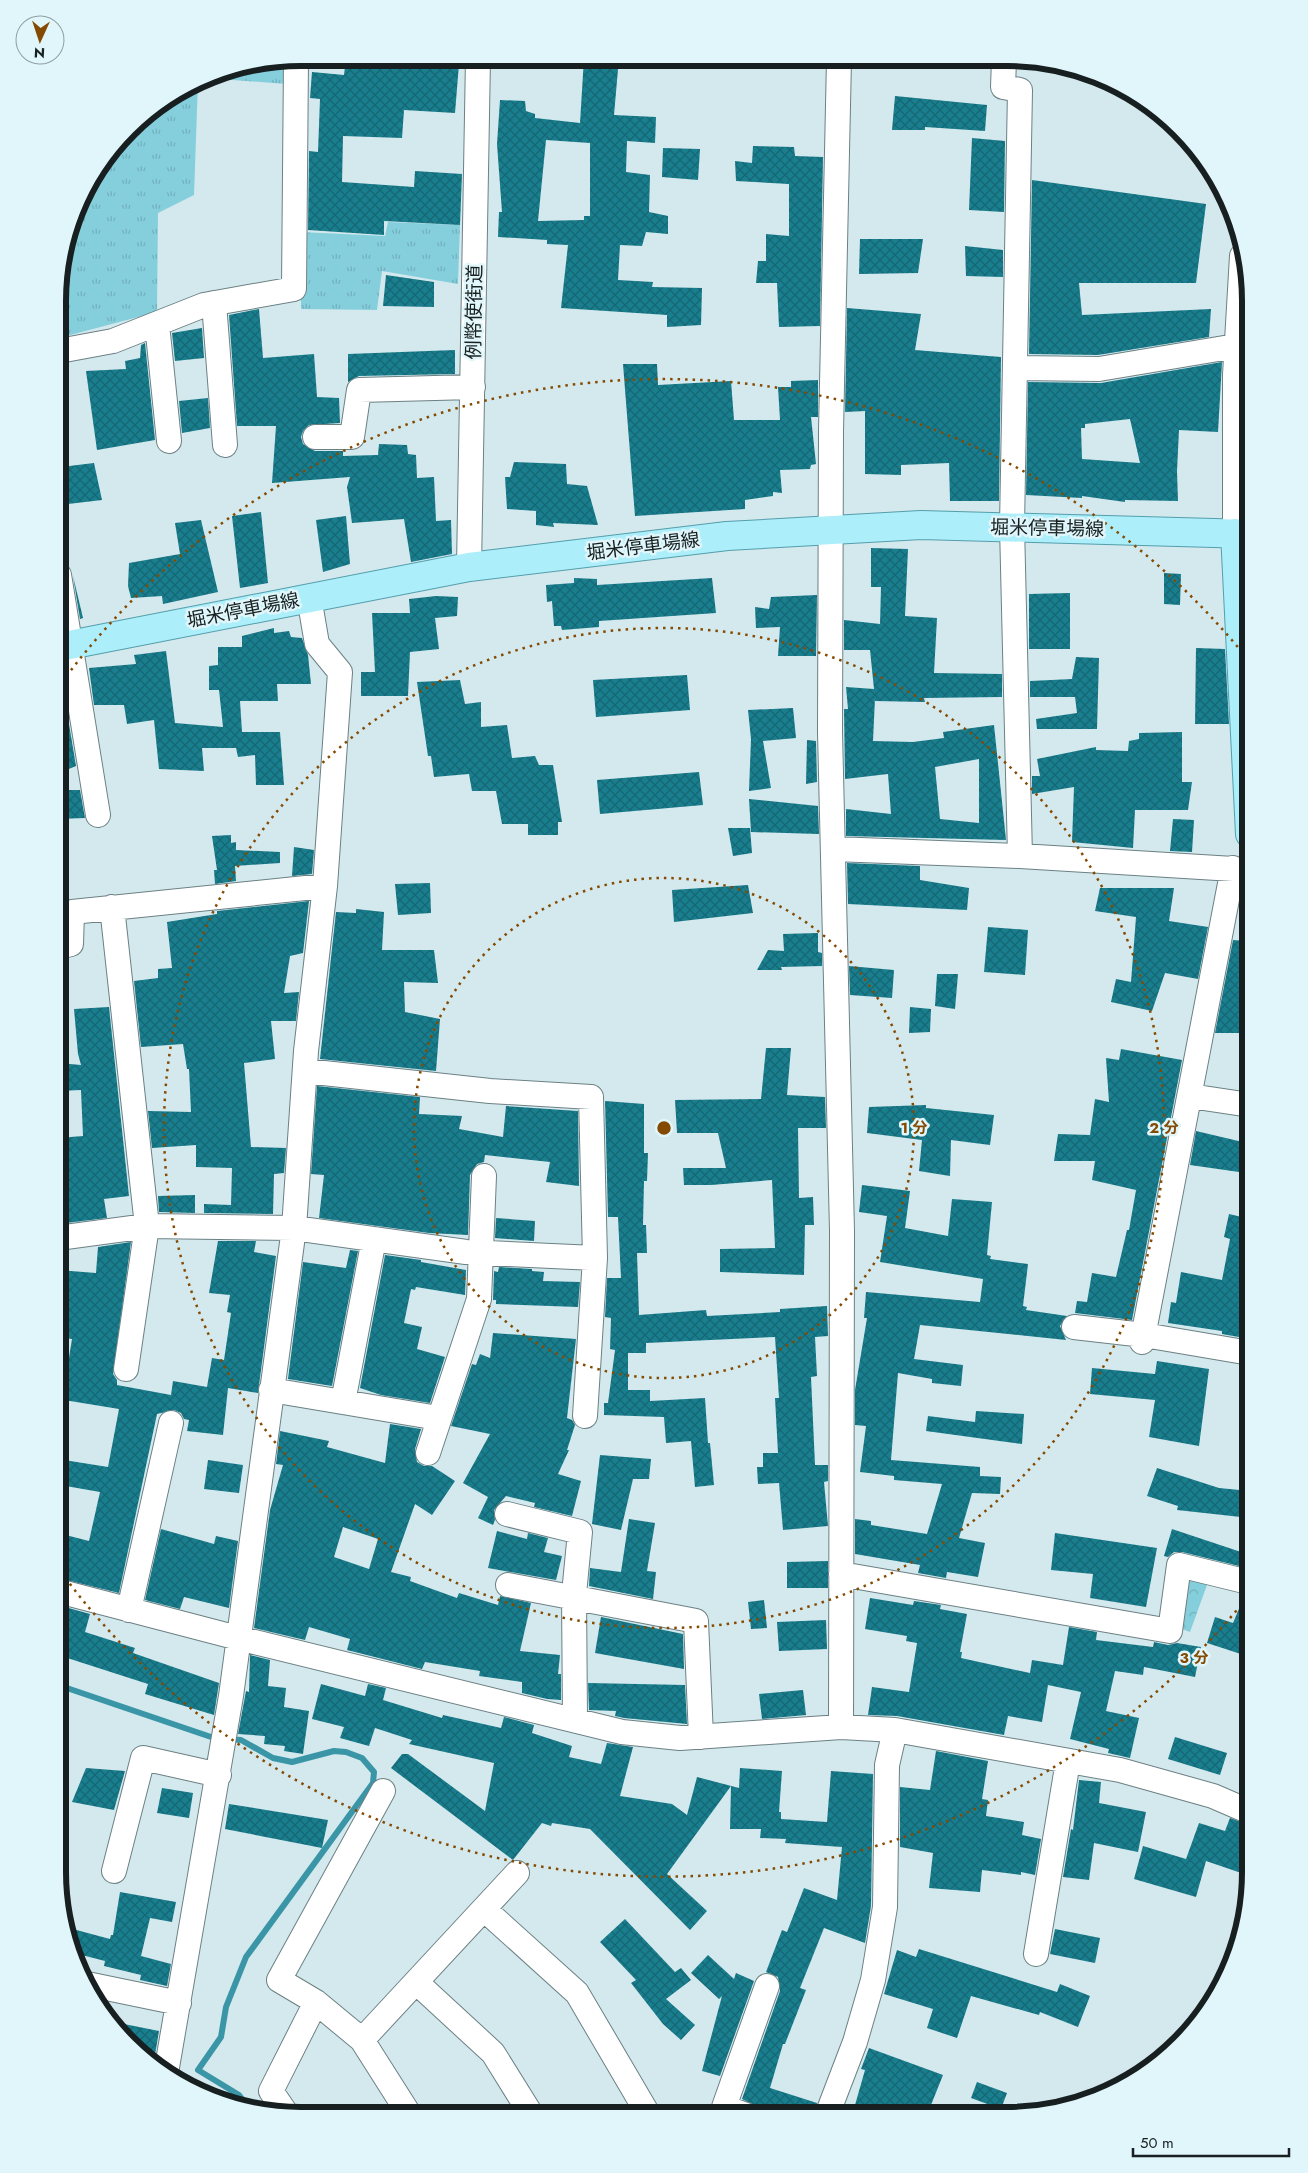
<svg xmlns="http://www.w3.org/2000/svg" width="1308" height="2173" font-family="Jost,'Noto Sans JP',sans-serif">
	<defs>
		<pattern id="grass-tufts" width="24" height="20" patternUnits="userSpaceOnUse" patternTransform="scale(1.25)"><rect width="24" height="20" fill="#85cfdd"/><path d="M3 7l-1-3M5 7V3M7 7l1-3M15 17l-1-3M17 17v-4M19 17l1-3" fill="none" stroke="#72b1bd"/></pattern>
		<pattern id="forest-crowns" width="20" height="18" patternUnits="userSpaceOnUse" patternTransform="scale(1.25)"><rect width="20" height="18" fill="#85cfdd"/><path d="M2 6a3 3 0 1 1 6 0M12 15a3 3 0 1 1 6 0" fill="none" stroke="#72b1bd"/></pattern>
		<pattern id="building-cross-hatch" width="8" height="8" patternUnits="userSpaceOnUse" patternTransform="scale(1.25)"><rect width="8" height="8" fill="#197e8e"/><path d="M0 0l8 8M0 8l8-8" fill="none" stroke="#156774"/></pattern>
	</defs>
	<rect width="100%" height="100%" fill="#d3e9ed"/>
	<path fill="url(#grass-tufts)" d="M288,60L287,84L205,78L208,76Z
		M198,82L194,195L158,213L157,312L59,338L60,270L83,193L140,118Z
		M388,222L460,225L458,284L382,271L377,310L301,309V232L385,236Z"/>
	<path fill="url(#forest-crowns)" d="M1184,1577L1207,1585L1190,1632L1163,1622Z"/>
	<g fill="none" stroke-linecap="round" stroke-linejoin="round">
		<path stroke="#3a96a7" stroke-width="6" d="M58,1685L214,1738L241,1740L273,1758L292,1762L334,1751L346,1752L362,1758L374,1772L373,1783L246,1957L226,2007L221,2037L198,2070L239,2095L249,2108"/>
	</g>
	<path fill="url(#building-cross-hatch)" fill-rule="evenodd" d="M346,58L459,64L455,113L404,110L402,138L343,136L342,182L414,187L415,171L462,174L460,225L384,221V235L308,230L309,151L318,152L320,99L310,98L312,72L344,75Z
		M584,58H619L614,115L656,117L655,143L627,141L626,172L650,175L649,212L668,216V234L646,232L642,246L620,245L618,280L653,282L652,287L702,288L701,325L667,327V315L561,308L568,245L547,244V240L498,237L499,212H502L497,144L500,100L525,101L526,111L535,114V118L580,123ZM546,140L590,143V216H584V220L538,221Z
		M895,96L987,105L985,131L925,127V130H892Z
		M972,138L1005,141L1004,212L969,210Z
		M753,146L794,147L795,156L823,157L820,326L779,327L777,283H756L758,261H766V234L789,236V184L736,181L735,161L752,163Z
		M663,148L700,149L698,180L662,177Z
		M1032,180L1206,204L1196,283H1079L1082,315L1211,309L1209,337L1098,355L1029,354Z
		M860,239H923L918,273L859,274Z
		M965,246L1003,250V277L966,276Z
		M386,275L434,282V307L383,306Z
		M847,308L921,314L915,350L1001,357L999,501H950L949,463L901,465V475L865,474V411L845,412Z
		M259,309L263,358L314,354L317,397L339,398L340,423L309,425L303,431L301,437L303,444L315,451H343V456L378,455L379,444L407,445L408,454L416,455L417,478L434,477L436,521L451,520L452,554L411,562L404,519L352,523L347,487L350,477L272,483L276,426H237L229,315Z
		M202,328L204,358L175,361L172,333Z
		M145,343L155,440L97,450L86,371L126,369L125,361L140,358L141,345Z
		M455,350V374L359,376L348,382V354Z
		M1222,362L1218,432L1179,430L1177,471L1178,501L1125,500V502L1082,496V498L1026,495L1028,382L1101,383ZM1130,419L1140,463L1082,459L1081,428H1085V424Z
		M623,364H657L658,385L731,381L734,420H780L778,387H791V381L818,380V417H811L816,464L811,465L810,469L780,470L782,493L773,492V496L745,500V509L635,516Z
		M208,398L210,428L182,433L179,401Z
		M514,462L566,464L567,484L587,486L598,525L553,523L554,527L536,525V511L507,509L505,477H510Z
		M94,463L102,500L68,504L61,467Z
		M261,512L268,583L240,588L232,516Z
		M346,516L350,564L323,572L316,520Z
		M201,520L218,592L163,604L162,596L131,598L128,586L129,563L180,554L175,523Z
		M871,548L908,549L905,616L937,618L934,673L1002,674V697L924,698L925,702L875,701V698L873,741L913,742L944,738L943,732L994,725L1006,840L846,836V809L891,814L888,774L845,779L844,709H848L846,687L874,689L870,650H844V620L880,624L881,587H871ZM979,759V823L940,819L935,767Z
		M1164,573L1181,574L1180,605L1164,604Z
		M73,576L83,618L80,619Z
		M574,578L597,579V585L712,578L716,613L599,621V627L562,630L561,626H554L552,601L547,602L546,585L574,583Z
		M1070,593V649H1029V594Z
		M817,595L816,656H778L780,627L756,628L755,607L769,609L771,597Z
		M436,596L458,597L457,616L435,618L439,649L410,652L408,696H361V672H375L372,613H410L409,599Z
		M274,628V633L289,631L291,637L302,638L308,655L311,684H277L278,701H240L242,732H280L284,785H256L255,755L238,757L236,748H202L204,771L159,769L154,720L127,724L124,705H94L89,668L136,664L134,655L166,651L175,723L223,727L219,690H209V666L218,665V647H242V636Z
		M1196,648L1225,649L1229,724H1195Z
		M1076,657L1099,658L1097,729H1037L1036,719L1077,713L1075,697H1030V681L1072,679Z
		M687,675L690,710L596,717L593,680Z
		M460,680L465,704L481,702V727L507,725L512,758L535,756L539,765H553L562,822H558V835H528V824H502L496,791H472L469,774L434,777L431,756H428L417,682Z
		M59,688H63L76,766L59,773Z
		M793,708L796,738L763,741L771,788L749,791L751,739L748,710Z
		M1182,732V782H1192L1188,810H1135L1133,848L1072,842L1074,787L1032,794V776H1040L1037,759L1096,747V750L1128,751L1129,741L1139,739V733Z
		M807,740L816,741L817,782L806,784Z
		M699,772L703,805L600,814L597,780Z
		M59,790H80L85,818L59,819Z
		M749,799L818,806L819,834L751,832Z
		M1173,819L1194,820L1192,852L1170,851Z
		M728,828H750L752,853L733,856Z
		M231,835V843L236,842V850L280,852V863L235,866L236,881L215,884L214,870H217L212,836Z
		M294,847L314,850L312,874L292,876Z
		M847,863L920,866V880L969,888L967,910L848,904Z
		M430,883L431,913L398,915L395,884Z
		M748,885L753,913L674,922L672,890Z
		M1100,888H1174L1169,921L1208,927L1198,979L1165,973L1152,1011L1111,1002L1116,979L1131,982L1136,917L1095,911Z
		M309,901L303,953L290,956L284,993L299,992L296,1021H271L275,1059L244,1063L251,1147L286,1148L284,1173L274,1174L273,1214L204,1213V1204L231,1205L232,1168L196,1167V1145L152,1148L148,1111L191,1112L189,1069H187L183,1044L141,1047L134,981L158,978V969L172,968L167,922L217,914V911Z
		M356,909L384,912L382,950H434L438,983L404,982L405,1012L440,1019L436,1071L320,1059L336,912L356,913Z
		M988,927L1028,930L1025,975L984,972Z
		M818,933V952L822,953V966L781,967L782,970H757L768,950L784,951L783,934Z
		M1233,940L1247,941L1250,954V1033H1215Z
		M849,966L894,970L892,998L850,995Z
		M937,974H958L955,1009L935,1006Z
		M109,1007L129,1196L104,1199L107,1218L58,1224V1138L83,1136L81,1090L58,1091L59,1063L81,1065L78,1054L74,1009Z
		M910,1007L931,1009L930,1032L909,1033Z
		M766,1048H791L787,1095L825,1097L826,1128H798L799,1198L813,1197L814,1225H805L804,1275L720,1272V1249L775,1248L772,1180L711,1185H684L683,1168H726L718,1133H677L675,1100L761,1099Z
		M1121,1049L1182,1060L1132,1320L1075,1313L1077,1301L1087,1302L1092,1273L1116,1277L1127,1230H1129L1136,1190L1092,1180L1095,1161H1054L1058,1134L1090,1135L1095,1099L1109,1102L1106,1058L1119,1060Z
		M317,1086L420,1097L419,1114L462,1116L459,1129L503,1137L506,1106L578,1111L579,1186L546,1182L550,1162L485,1155L484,1162L477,1164L470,1175L468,1235L429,1233L319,1218L324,1175L311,1174Z
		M605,1101L644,1104V1153H648L647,1181H644L643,1225H646L647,1253H637L639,1315L706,1310L707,1316L780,1312V1309L827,1306L828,1336L815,1337L817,1376L811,1377L815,1465H828V1481L824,1482L828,1526L783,1530L779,1483L758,1484L757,1467H763V1453H778L775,1398H779L775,1337L646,1343V1353H628V1390H650V1401L705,1398L708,1443H710L714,1485L695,1487L691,1441L666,1443L664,1417L604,1415V1403H608L615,1350L610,1349L611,1318L605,1317L607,1278H621L618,1217H608Z
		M926,1105V1108L994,1115L990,1145L951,1140L950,1176L919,1171L922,1140L867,1133L869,1107Z
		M1196,1131L1247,1143L1239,1172L1190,1165Z
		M862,1185L910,1191L905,1228L948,1236L952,1199L992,1202L987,1255L991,1256L990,1259L1028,1264L1023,1306L1027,1307L1026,1310L1067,1316L1060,1326L1066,1340L920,1325L914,1359L963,1365L961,1386L932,1383V1379L898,1373L891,1460L980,1467V1476L1001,1477L1000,1494L972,1493L959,1538L985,1543L978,1577L947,1572L946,1578L918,1573L920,1565L855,1554V1519L871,1521V1525L927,1534L942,1484L894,1480V1476L860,1472L866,1426L855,1425V1390L867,1318H864L866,1292L980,1302L983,1279L880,1262L887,1216L859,1212Z
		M195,1195V1213L159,1212L158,1196Z
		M1229,1214L1250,1219V1243L1244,1277L1250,1278V1339L1222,1334V1331L1168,1323L1171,1302L1176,1303L1181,1272L1222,1280L1230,1239L1224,1237Z
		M496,1218L535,1221L534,1241L495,1238Z
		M218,1241H256L254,1252L276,1256L258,1393L228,1388L223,1435L187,1431L189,1420L184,1419L181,1413L174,1410L157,1414L119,1593L58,1578V1533L89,1541L100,1492L60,1485L64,1460L108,1467L119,1409L58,1399L60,1381L65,1382L72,1339L58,1337V1270L96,1273L98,1247L131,1242L113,1374L117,1380V1385L171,1395L173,1381L207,1387L212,1358L224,1360L231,1313L227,1312L230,1295L209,1293Z
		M350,1250L358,1251L332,1386L288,1379L303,1262L346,1268Z
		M385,1255L421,1260V1262L466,1270L465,1295L416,1287L415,1290L411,1289L404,1323L422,1327L417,1349L445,1357L430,1403L381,1395L360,1388Z
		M499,1267L532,1269V1271L544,1272L543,1281L580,1282L578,1307L496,1304V1300H493L494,1271L498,1272Z
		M493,1333L576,1339L567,1418L572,1420L575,1425L567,1450H569L558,1474L581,1481L572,1516L534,1507L535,1503L506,1496L494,1510L495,1520L493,1525L478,1518L488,1497L463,1483L490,1434L451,1426L472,1364L476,1365L480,1354L490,1358Z
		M1157,1361L1209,1369L1199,1446L1149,1437L1155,1400L1090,1394L1092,1368L1155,1374Z
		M976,1411L1024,1414L1022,1444L926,1431L928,1416L975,1422Z
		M390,1424L421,1429L415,1449L417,1462L424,1466H432L455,1481L432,1515L415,1504L391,1572L411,1577L410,1581L457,1598L459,1593L498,1605L500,1596L531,1603L520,1651L560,1655L558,1674H561V1700L547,1699L522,1693V1682L479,1676L480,1671L425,1662L422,1669L347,1650L350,1639L309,1627L305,1640L254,1628L270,1510L283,1465L276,1464L280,1431L329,1441L327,1447L385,1463ZM343,1527L378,1539L369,1569L334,1557Z
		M600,1455L651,1459L649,1479H633L621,1530L592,1524Z
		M208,1460L243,1465L239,1493L204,1489Z
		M1157,1468L1219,1488L1250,1491V1518L1177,1510L1178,1506L1147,1496Z
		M629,1519L655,1523L647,1571L656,1572L653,1599L589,1586L590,1568L621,1572Z
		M161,1529L214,1544L216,1536L238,1541L229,1608L184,1597L180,1609L145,1600Z
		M1172,1529L1250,1555V1571L1243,1567L1182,1552H1174L1168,1557L1164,1556Z
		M497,1531L527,1539L528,1533L548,1538L544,1552L562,1556L556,1580L488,1568Z
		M1055,1533L1157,1548L1146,1607L1090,1598L1093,1574L1051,1570Z
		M828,1561V1588H787V1562Z
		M1250,1589V1657L1207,1643L1215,1617L1233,1623L1246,1592Z
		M870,1598L913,1605L914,1601L941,1605L940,1609L967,1614L960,1652H962L961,1658L1030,1673L1032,1660L1063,1665L1069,1627L1097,1632L1096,1640L1153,1647L1154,1642L1168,1645L1177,1643L1201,1647L1195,1677L1144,1667L1143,1675L1115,1671L1106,1711L1139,1718L1130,1758L1108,1753L1109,1749L1070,1739L1081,1692L1048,1685L1042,1722L1008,1716L1004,1735L897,1716L868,1715L872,1687L909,1692L917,1643L906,1641L907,1636L865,1629Z
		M764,1600L767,1628L751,1629L748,1602Z
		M58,1605L90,1614L85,1632L135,1648L133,1653L219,1683L214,1715L145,1694L148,1684L58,1655Z
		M601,1617L683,1634L684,1669L595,1653Z
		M826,1620L827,1649L779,1651L777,1622Z
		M250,1655L270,1660L268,1686L286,1688L284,1707L309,1711L303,1754L284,1751L285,1746L264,1744L265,1736L238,1734L246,1691L249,1692Z
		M588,1683L685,1685L687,1724L624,1718L615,1716L616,1711L589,1710Z
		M321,1684L365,1696L368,1684L386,1688L383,1700L442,1718L443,1715L501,1728L504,1717L534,1725L532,1733L572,1746L569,1757L601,1764L607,1743L633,1747L620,1796L672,1804L687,1815L697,1777L739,1788L740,1768L782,1771L779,1812H781V1819L827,1822L831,1771L873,1774L871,1906L865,1943L824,1928L800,1988L806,1990L785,2044H783L770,2088L817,2103L814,2115H762L756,2106L742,2099L780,1991L778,1977L766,1972L782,1930L787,1932L804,1888L837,1900L842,1847L785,1843L786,1839L760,1838L761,1829H730L731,1786L667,1874L707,1911L690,1930L590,1829L552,1823L551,1826L542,1823L513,1860L391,1768L402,1754H408L485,1811L494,1763L409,1744L412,1740L375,1728L369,1746L340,1738L344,1727L312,1719Z
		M803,1690L806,1715L762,1719L759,1694Z
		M1175,1737L1227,1753L1220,1775L1168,1759Z
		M936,1751L988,1761L982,1799L988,1800L986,1816L1024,1822L1022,1835L1041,1839L1035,1875L1021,1872V1875L982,1870L980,1892L929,1888L933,1853L900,1847V1787L930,1790Z
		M86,1768L125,1771L114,1810L72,1802Z
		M1079,1780L1101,1782L1099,1803L1146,1812L1138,1852L1094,1843L1089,1880L1063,1877L1071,1829L1073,1830Z
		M162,1788L193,1793L189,1818L157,1813Z
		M229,1804L328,1820L322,1848L225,1829Z
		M1230,1818L1250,1825V1876L1206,1861L1196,1897L1134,1879L1143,1846L1186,1859L1199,1823L1225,1831Z
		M120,1892L176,1902L172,1922L150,1918L141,1956L171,1964L167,1986L140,1980L141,1975L104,1966L105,1961L74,1953L69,1928L110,1939L111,1935H113Z
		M625,1919L675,1972L681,1968L691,1980L666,1999L695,2025L681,2040L663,2024L631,1983L636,1980L600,1942Z
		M1055,1929L1100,1938L1095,1963L1050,1954Z
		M919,1949L1057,1992L1060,1984L1090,1996L1078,2027L1040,2012L1039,2015L971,1996L957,2038L927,2028L933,2009L884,1994L897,1950L916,1957Z
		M708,1955L734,1979L736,1973L754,1981L720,2076L702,2071L722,1996L719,1999L691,1973Z
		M109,2021L159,2031L154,2061L148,2060Z
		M869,2048L943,2075L927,2115H862L853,2112L865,2070L861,2069Z
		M977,2082L1007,2093L1001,2109L971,2098Z"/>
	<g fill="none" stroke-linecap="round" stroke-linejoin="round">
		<g stroke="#6c8084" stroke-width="26">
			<path id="minor" d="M839,59L831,431L830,732L842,1231L841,1727
				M1004,60L1003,87L1020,90L1012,526L1020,856
				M214,303L225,445
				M157,324L169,441
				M59,351L113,341L204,305L294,289L296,59
				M1015,368L1099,369L1236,346
				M315,437H352L359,390L473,387
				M1235,533V375L1242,256
				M469,567L478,58
				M59,575L98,815
				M834,849L1020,856L1250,870
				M112,907L147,1226L126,1369
				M59,947L71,944L72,912L325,886
				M305,1071L490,1091L591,1097L595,1258
				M1190,1096L1250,1105
				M58,1238L147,1226L294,1228L466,1252L595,1258L585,1416
				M1074,1327L1144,1335L1250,1353
				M1142,1342L1233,868
				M271,1390L438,1418
				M343,1402L374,1239
				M428,1453L479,1299L484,1176
				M507,1514L580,1532L574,1594L575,1720
				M841,1574L1170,1631L1179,1565L1240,1580
				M508,1585L696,1621L701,1737
				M58,1591L238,1638L622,1732L680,1738L841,1727L895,1730L1120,1770L1213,1796L1250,1812
				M129,1610L171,1423
				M383,1791L279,1980L316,2002L362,2040L517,1873
				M114,1871L143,1758L219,1775
				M484,1909L577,1993L648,2114
				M1036,1954L1068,1761
				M416,1982L493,2053L531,2114
				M87,1984L179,2003
				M362,2040L409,2114
				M166,2073L231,1696L294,1228L306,1051L325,886L340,672L317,644L309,597
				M286,2113L271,2091L316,2002
				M746,2115L724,2107L767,1986
				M827,2115L855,2042L873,1980L885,1907L887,1765L895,1730"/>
		</g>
		<g stroke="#549eac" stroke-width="30">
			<path id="major" d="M1235,533L1250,834
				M59,647L469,567L727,536L921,525L1250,534"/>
		</g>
		<use href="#minor" stroke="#fff" stroke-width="24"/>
		<use href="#major" stroke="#aceefa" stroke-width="28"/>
	</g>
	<g fill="none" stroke="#854a02" stroke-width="2.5" stroke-dasharray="2.5 5">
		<circle cx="664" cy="1128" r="250"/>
		<circle cx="664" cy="1128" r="500"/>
		<path d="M1246 1599A749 749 0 0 1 58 1568M62 682A749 749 0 0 1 1250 662"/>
	</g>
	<g text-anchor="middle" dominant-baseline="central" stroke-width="5" stroke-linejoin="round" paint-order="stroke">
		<g font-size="19" fill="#171f20" stroke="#e0f6fa">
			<text transform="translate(474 312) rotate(-89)">例幣使街道</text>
			<text transform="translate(1047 528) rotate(1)">堀米停車場線</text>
			<text transform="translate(643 546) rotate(-7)">堀米停車場線</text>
			<text transform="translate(243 610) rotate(-11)">堀米停車場線</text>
		</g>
	</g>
	<path d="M0 0H1308V2173H0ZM301 66H1007A235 235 0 0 1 1242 301V1872A235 235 0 0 1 1007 2107H301A235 235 0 0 1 66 1872V301A235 235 0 0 1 301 66Z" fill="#e0f6fa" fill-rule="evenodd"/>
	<path fill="none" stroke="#171f20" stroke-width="6" d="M301 66H1007A235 235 0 0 1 1242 301V1872A235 235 0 0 1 1007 2107H301A235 235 0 0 1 66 1872V301A235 235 0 0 1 301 66Z"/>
	<circle cx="664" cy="1128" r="8" fill="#854a02" stroke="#e0f6fa" stroke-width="2.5"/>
	<g font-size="15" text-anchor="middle" font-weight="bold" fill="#854a02" stroke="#e0f6fa" stroke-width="5" stroke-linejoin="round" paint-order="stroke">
		<text x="914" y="1133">1 分</text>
		<text x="1164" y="1133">2 分</text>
		<text x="1194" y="1663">3 分</text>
	</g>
	<g transform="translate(40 40) rotate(183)"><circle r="24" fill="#e0f6fa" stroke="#90a0a3"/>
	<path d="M0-4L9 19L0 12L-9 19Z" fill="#854a02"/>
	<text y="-8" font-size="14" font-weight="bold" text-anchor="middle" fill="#171f20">N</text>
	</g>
	<path d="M1133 2148v8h156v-8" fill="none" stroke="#171f20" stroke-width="2.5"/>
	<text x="1140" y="2148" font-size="15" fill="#171f20" stroke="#e0f6fa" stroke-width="4" paint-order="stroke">50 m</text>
</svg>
